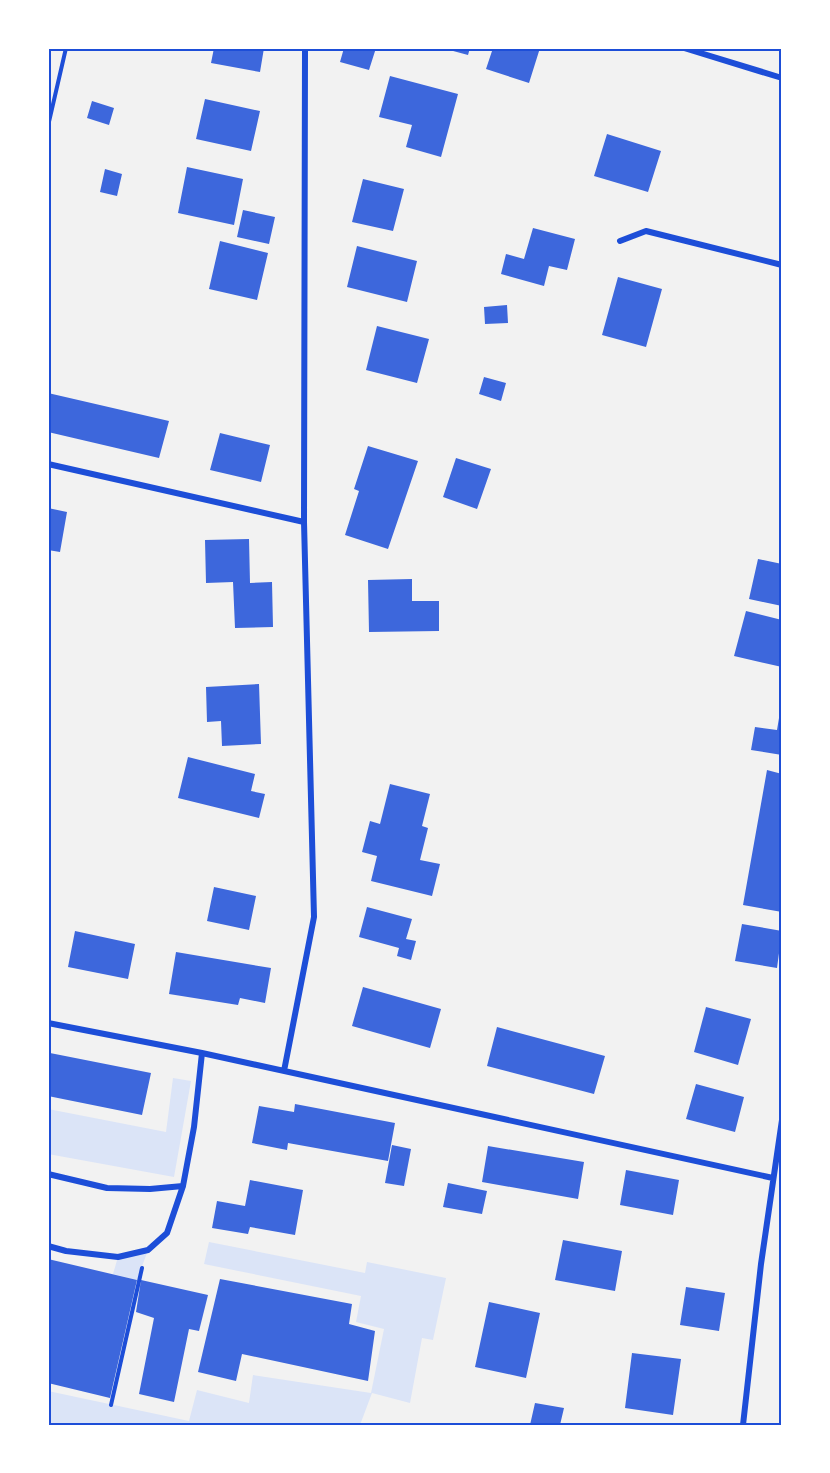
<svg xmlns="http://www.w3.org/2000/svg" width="830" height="1473" font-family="'Fira Sans',sans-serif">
	<rect width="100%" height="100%" fill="#f2f2f2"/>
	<path fill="#dbe4f7" d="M173,1078L191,1081L174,1177L48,1154V1109L166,1132Z
		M209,1242L365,1273L367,1262L446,1278L433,1340L422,1338L410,1403L372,1393L360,1425H48V1391L189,1421L197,1390L249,1403L253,1375L371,1393L384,1329L356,1322L361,1296L204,1264Z
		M148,1250L137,1280L113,1274L118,1257Z"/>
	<path fill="#3d67dc" d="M214,48H264L260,72L211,63Z
		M344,48H376L369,70L340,62Z
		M442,48H470L468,55Z
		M493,48H540L529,83L486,69Z
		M390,76L458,94L441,157L406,147L412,125L379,117Z
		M205,99L260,111L251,151L196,139Z
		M92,101L114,108L109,125L87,118Z
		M607,134L661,151L648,192L594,176Z
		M187,167L243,179L234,225L178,213Z
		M105,169L122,174L117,196L100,192Z
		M363,179L404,189L393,231L352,222Z
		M243,210L275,217L269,244L237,237Z
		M533,228L575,239L567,270L549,266L544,286L501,274L506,254L524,259Z
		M220,241L268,253L257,300L209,289Z
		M357,246L417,261L407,302L347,287Z
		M618,277L662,289L646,347L602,335Z
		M507,305L508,323L485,324L484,307Z
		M377,326L429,339L417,383L366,370Z
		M484,377L506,383L501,401L479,394Z
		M48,393L169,421L159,458L48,432Z
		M220,433L270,445L261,482L210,470Z
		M368,446L418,461L388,549L345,535L359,491L354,489Z
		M456,458L491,469L477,509L443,497Z
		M48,508L67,512L60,552L48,550Z
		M249,539L250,583L272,582L273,627L235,628L233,582L206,583L205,540Z
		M758,559L782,564V606L749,599Z
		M412,579V601H439V631L369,632L368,580Z
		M746,611L782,620V667L734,656Z
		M259,684L261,744L222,746L221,721L207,722L206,687Z
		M781,706L782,755L751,750L755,727L777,730Z
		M188,757L255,774L251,791L265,794L259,818L178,798Z
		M767,770L782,774V912L743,905Z
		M390,784L430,794L422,826L428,828L420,860L440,864L432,896L371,881L377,856L362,852L370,821L380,824Z
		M214,887L256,896L249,930L207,921Z
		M367,907L412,919L406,939L416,941L411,960L397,956L399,948L359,937Z
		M742,924L782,931L777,968L735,961Z
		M75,931L135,944L128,979L68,967Z
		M176,952L271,968L265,1003L240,998L238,1005L169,994Z
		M363,987L441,1009L430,1048L352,1026Z
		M706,1007L751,1019L738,1065L694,1052Z
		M497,1027L605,1056L594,1094L487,1066Z
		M50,1053L151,1073L142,1115L48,1096V1062Z
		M696,1084L744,1097L735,1132L686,1119Z
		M295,1104L395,1123L388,1161L288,1143L287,1150L252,1143L259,1106L294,1112Z
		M392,1145L411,1149L404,1186L385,1183Z
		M488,1146L584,1162L578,1199L482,1182Z
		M626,1170L679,1180L673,1215L620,1205Z
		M250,1180L303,1190L295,1235L250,1227L248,1234L212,1228L217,1201L245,1206Z
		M448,1183L487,1191L482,1214L443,1207Z
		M563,1240L622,1251L615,1291L555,1280Z
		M48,1259L137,1280L110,1398L48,1383Z
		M220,1279L352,1304L349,1324L375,1331L368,1381L242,1354L236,1381L198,1372Z
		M141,1280L208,1295L199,1331L189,1329L174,1402L139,1394L154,1318L136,1312Z
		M686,1287L725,1293L719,1331L680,1325Z
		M489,1302L540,1313L526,1378L475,1367Z
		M632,1353L681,1359L673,1415L625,1408Z
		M535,1403L564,1408L560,1425H530Z"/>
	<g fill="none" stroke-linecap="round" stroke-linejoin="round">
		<path stroke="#1d4ed8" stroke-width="4" d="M48,126L66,48
			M111,1405L142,1268"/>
		<path stroke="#1d4ed8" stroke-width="6" d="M684,48L782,78
			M620,241L646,231L782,265
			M48,464L304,522
			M48,1023L202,1053L773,1178
			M284,1071L314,917L304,522L305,48
			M48,1174L107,1188L150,1189L183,1186
			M48,1246L66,1251L118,1257L148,1250L167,1233L183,1186L194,1127L202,1053
			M743,1425L761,1264L782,1120"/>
	</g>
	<rect width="830" height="1473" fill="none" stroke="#ffffff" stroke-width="99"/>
	<rect x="50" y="50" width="730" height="1374" fill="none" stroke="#1d4ed8" stroke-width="2"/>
</svg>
